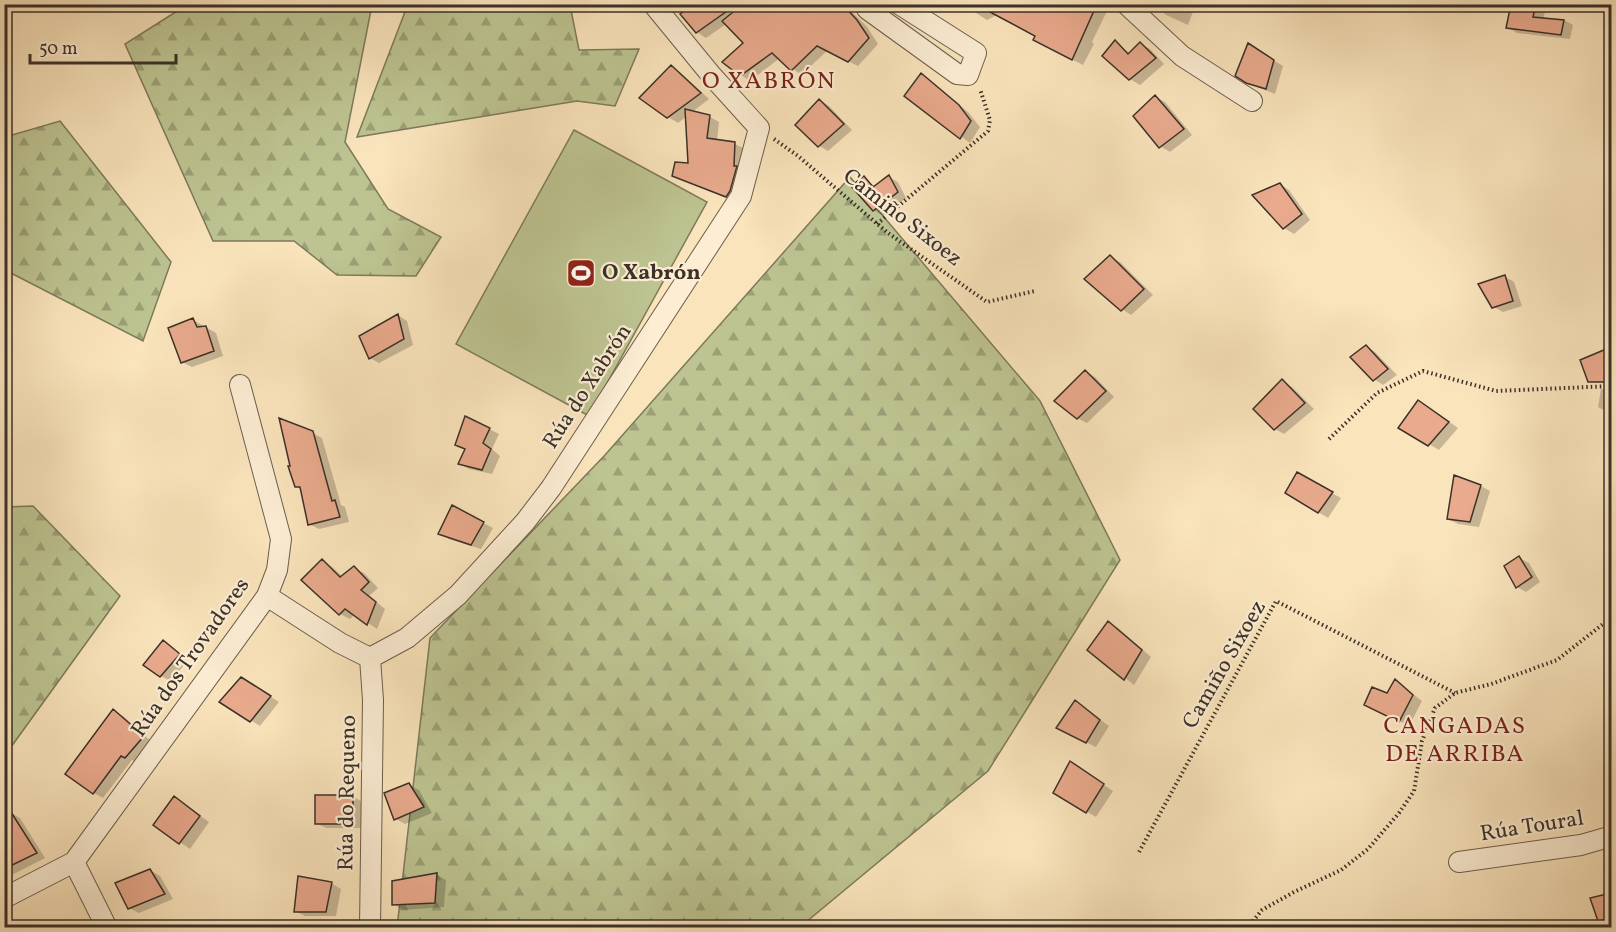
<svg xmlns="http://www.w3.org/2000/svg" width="1616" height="932" font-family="Vollkorn,serif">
	<defs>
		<pattern id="forest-firs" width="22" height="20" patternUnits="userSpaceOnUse" patternTransform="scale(1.5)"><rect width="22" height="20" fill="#bdc491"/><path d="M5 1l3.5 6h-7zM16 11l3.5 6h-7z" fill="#9ba076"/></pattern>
	</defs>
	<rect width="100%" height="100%" fill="#fae4bc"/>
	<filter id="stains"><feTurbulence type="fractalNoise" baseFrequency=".00333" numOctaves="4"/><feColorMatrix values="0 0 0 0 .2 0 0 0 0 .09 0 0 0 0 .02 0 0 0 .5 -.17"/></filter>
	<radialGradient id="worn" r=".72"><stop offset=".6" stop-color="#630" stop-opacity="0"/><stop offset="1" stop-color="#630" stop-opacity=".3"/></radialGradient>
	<path fill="url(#forest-firs)" stroke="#7c7a5c" stroke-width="1.5" d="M408,4L570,5L579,50L639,49L615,106L577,101L357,137Z
		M180,5H372L345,142L388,209L441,237L416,276L337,275L294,241H213L125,44L182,8Z
		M60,121L171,262L143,341L5,270V137Z
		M850,177L1040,401L1120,560L988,771L800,927L397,928L430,638L605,455Z
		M33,506L120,596L11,747L5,749V507Z"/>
	<path fill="#bdc491" stroke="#7c7a5c" stroke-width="1.5" d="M574,130L707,202L589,416L456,344Z"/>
	<path fill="#0003" d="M4,4H14L4,8Z
		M688,4H726L731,16L827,4H844L867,27L878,44L858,66L827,51L801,75L780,58L750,81L741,75L745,43L726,24L706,38L697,32L692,8Z
		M970,4H1109L1110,5L1092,42L1094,44L1083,65L1045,46L1036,36L997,15L987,20L976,13L975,7Z
		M1168,4H1196L1188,25L1164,14Z
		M1512,4H1540L1546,8L1543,19L1564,20L1573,25L1570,39L1517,33L1507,27Z
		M4,23L10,37L4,40Z
		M1115,42L1131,54L1140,44L1150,49L1164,64L1140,85L1130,79L1104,56Z
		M1249,45L1283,66L1275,94L1257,87L1237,75Z
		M672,67L681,73L709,99L692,112L710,117L719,122L717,141L735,144L745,149L736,201L674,175L689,165L687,116L678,123L668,117Z
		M921,75L968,112L980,127L970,143L906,95Z
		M1156,97L1165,102L1192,135L1170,152L1160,146Z
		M820,100L829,106L852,130L828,151L818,145Z
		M889,177L898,182L906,198L883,216L874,210L864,178L876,187Z
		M1280,184L1289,190L1310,220L1294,234L1284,228L1254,195Z
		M1110,257L1120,262L1153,295L1131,315L1122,309Z
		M1504,276L1514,282L1522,306L1503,312L1494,307Z
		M398,315L407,321L413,345L379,363L370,358Z
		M193,320L216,333L223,356L192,367L182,362Z
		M1366,346L1375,352L1397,375L1383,385L1374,379Z
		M1609,350L1612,351V379L1598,383L1588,378Z
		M1086,372L1095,377L1114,397L1087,423L1077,418Z
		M1282,381L1292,387L1314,409L1284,434L1275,429Z
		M1601,389L1612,391V412H1607L1598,407Z
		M1428,407L1458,428L1439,450L1400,427Z
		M489,429L499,434L492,449L500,456L492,474L469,469L460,464Z
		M312,433L322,438L341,505L345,507L349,522L319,529L309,524L302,490L296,486Z
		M1297,474L1341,498L1328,518L1318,512Z
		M1481,486L1490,491L1479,527L1458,524L1448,519Z
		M452,507L493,528L481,549L449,539L440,533Z
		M1519,558L1529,563L1540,582L1526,592L1517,587Z
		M322,561L332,567L343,577L354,568L364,573L378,588L369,596L385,609L377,629L355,614L350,619L340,614Z
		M1109,623L1118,628L1151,657L1134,685L1089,649Z
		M163,642L188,661L170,681L161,676Z
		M1396,681L1422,701L1409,726L1375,709Z
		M251,684L279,702L260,726L221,702Z
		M1076,702L1109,726L1096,747L1067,733Z
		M113,711L123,716L152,742L135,762L132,760L103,798L94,793Z
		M1080,769L1113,791L1096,817L1055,793Z
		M409,785L419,790L432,813L405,824L396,819Z
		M353,796L362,802V828H326L316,823Z
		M183,804L209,822L190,849L155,825Z
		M11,813L20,818L45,858L4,879V816Z
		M150,870L160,876L173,899L139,913L129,908Z
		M437,875L446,880L444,907L403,910L394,904Z
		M331,883L341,889L336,916H305L295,911Z
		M1612,894V925L1609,926L1599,920L1592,899Z
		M76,923L84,928H66Z"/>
	<path fill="#e9aa8d" stroke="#3b3128" stroke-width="1.5" d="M695,4H737L696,33L680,14Z
		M743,4H842L857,20L869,38L848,62L817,46L791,71L772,53L740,76L722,62L743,43L722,21Z
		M975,4H1097L1072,60L1033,40L1035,36Z
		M1511,4H1536L1533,17L1564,20L1561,35L1506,28Z
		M1115,40L1128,54L1140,42L1156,58L1129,80L1102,56Z
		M1248,43L1274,60L1266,89L1246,83L1235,76Z
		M671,65L701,93L667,118L639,98Z
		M921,73L959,105L971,121L960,139L904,96Z
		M1155,95L1184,129L1159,148L1133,116Z
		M819,99L844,124L818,147L795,125Z
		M685,109L710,115L707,138L735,142L734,166H737L730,191L726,197L672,176L675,162L688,163Z
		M889,175L898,192L873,211L851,186L864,176L873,187Z
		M1280,183L1302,214L1283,229L1252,195Z
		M1110,255L1144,289L1121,311L1084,279Z
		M1505,275L1513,301L1492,308L1478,284Z
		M398,314L404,339L369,359L359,336Z
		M193,318L197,327L206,326L214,351L181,363L168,328Z
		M1366,345L1388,369L1373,381L1350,357Z
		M1611,347V382H1588L1580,360Z
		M1085,370L1106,391L1077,419L1054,401Z
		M1282,379L1305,403L1274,430L1253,409Z
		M1418,400L1449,422L1428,446L1398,428Z
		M465,416L490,428L483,443L491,449L482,470L458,464L465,449L455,445Z
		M279,418L313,431L332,501L335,500L340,517L308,525L300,487H295L288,466H290Z
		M1297,472L1333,492L1318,513L1285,493Z
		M1454,475L1481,485L1470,522L1447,519Z
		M452,505L484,522L471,545L438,534Z
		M1519,556L1532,577L1516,588L1504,566Z
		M322,559L340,577L354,566L369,582L361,590L376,602L367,625L345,609L339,615L301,580Z
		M1108,621L1142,650L1124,680L1087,650Z
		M163,640L180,654L160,677L143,665Z
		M241,677L271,696L250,722L219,702Z
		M1395,679L1413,695L1399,722L1364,705L1372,687L1387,693Z
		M1075,700L1100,720L1086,743L1056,728Z
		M113,709L144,736L125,758L121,756L93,794L65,774Z
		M1070,761L1104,784L1086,813L1053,793Z
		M409,783L424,807L394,820L384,793Z
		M315,795H353V824H315Z
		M174,796L200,816L179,844L153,825Z
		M4,801L37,853L4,869Z
		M150,869L165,894L128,909L115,883Z
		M437,873L435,903L392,905V881Z
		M298,876L332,882L326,912H294Z
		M1611,893V918L1598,921L1590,898Z"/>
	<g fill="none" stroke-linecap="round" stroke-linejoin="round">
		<g stroke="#6b5e4d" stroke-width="22">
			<path id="street" d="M866,4L867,9L957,74L968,75L976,53L899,4
				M1126,4L1182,56L1252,101
				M267,596L340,643L370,658
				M370,658L407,638L458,595L525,522L551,488L741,196L759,128L712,76L653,4
				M370,658L373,700L370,928
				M74,862L107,928
				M1459,862L1581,845L1612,836
				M4,898L74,862L267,596L277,570L281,539L240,385"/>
		</g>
		<path stroke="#3b3128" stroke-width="4" stroke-dasharray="1.5 3" stroke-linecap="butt" d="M774,139L798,156L888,233L987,302L1035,291
			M877,224L988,131L990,120L980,89
			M1329,439L1377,393L1423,371L1496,391L1612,386
			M1139,852L1276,601L1455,693
			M1247,928L1262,910L1294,892L1341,870L1368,849L1399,813L1414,791L1422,741L1435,708L1455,693L1491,684L1557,660L1612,617"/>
		<use href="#street" stroke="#fcedd3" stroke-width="20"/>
	</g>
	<defs>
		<g id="stadium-square" transform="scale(1.5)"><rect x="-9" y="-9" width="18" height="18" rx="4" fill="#8f2418" stroke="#fcedd3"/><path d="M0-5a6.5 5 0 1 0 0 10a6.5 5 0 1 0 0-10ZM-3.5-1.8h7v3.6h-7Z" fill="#fff"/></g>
	</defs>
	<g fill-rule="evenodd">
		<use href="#stadium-square" x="581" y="273"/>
	</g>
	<g text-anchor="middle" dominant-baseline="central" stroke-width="4.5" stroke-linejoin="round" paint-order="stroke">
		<g font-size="22" fill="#3b3128" stroke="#fcedd3">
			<text transform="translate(902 218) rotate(38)">Camiño Sixoez</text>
			<text transform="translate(588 387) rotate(-57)">Rúa do Xabrón</text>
			<text transform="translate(191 658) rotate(-55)">Rúa dos Trovadores</text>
			<text transform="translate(1225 665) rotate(-60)">Camiño Sixoez</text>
			<text transform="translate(348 793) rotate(-89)">Rúa do Requeno</text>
			<text transform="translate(1532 827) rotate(-9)">Rúa Toural</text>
		</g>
		<g font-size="22" font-weight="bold" fill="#3b3128" stroke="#fcedd3" text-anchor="start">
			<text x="602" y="273">O Xabrón</text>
		</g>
		<g font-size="24" letter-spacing="1.5" fill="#7a1f14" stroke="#fcedd3">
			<text x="769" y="82">O XABRÓN</text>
			<text x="1455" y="727">CANGADAS<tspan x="1455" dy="28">DE ARRIBA</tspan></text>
		</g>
	</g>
	<rect width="1616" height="932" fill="none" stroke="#fae4bc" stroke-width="24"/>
	<rect x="6" y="6" width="1604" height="920" fill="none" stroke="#3b3128" stroke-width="3"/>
	<rect x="12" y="12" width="1592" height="908" fill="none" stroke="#3b3128" stroke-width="1.5"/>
	<path d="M30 54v9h146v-9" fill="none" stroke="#3b3128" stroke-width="3"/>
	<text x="39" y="54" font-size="18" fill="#3b3128" stroke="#fcedd3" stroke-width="4.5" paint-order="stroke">50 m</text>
	<rect width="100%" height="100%" filter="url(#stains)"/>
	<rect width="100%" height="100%" fill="url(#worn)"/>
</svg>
